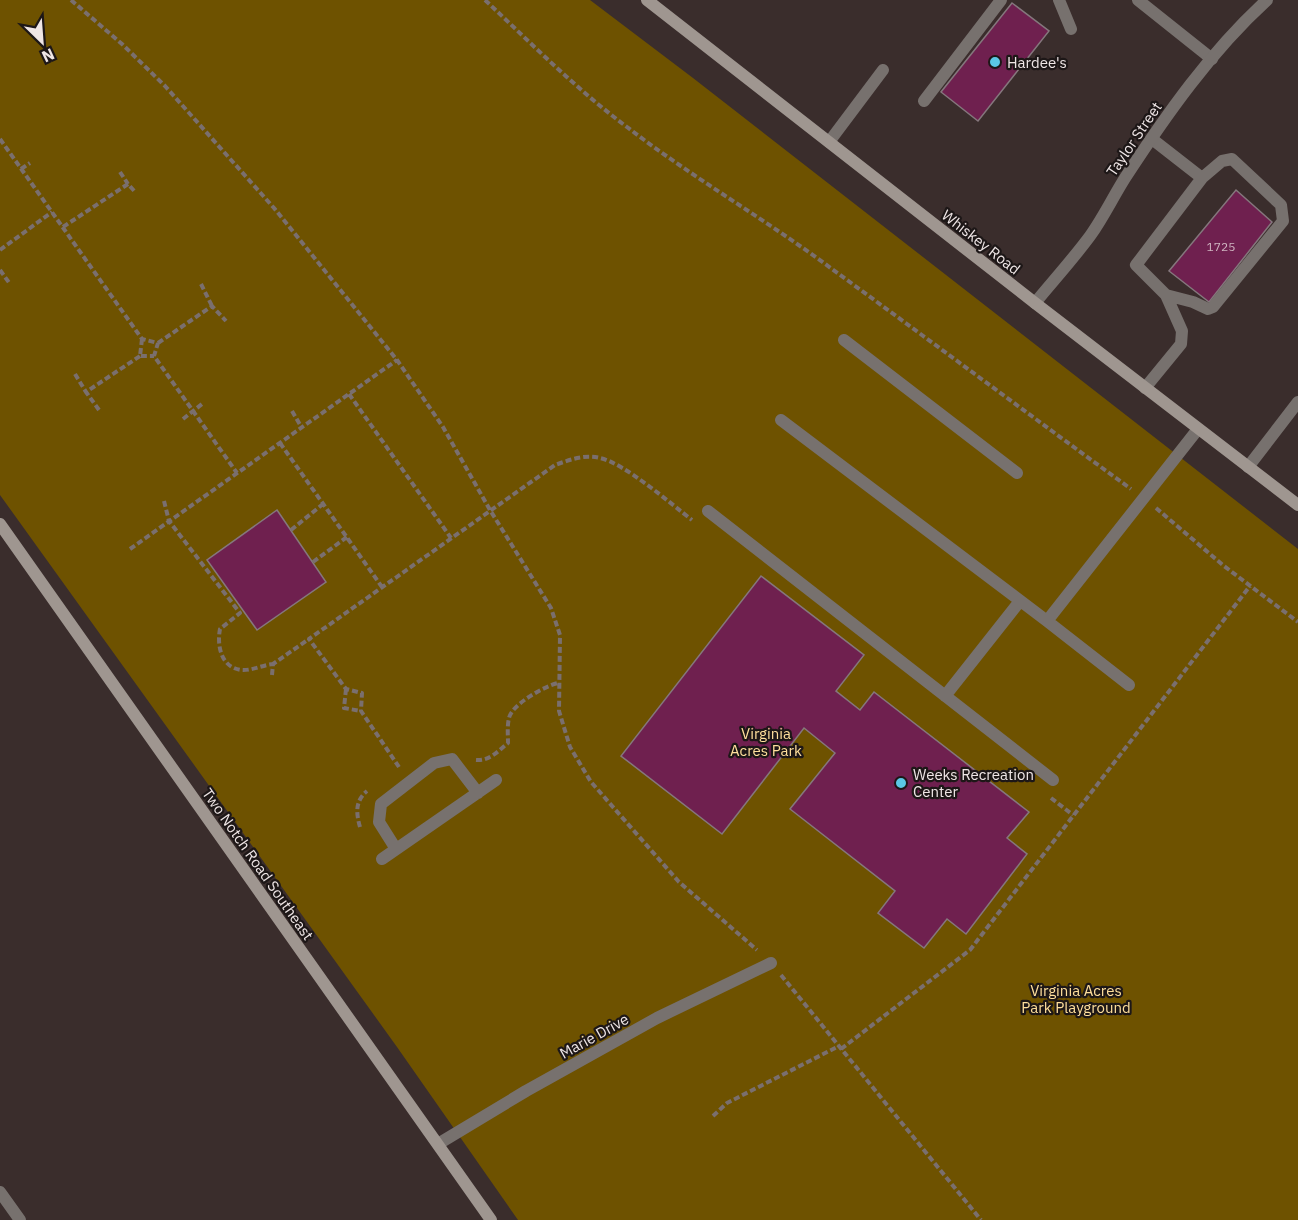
<svg xmlns="http://www.w3.org/2000/svg" width="1298" height="1220" font-family="'IBM Plex Sans',sans-serif">
	<rect width="100%" height="100%" fill="#3a2d2c"/>
	<path fill="#6e5200" d="M0,0H590L693,78L1298,549V1220H518L397,1047L0,495Z"/>
	<path fill="#6f204f" stroke="#85777d" stroke-width="1.5" d="M1012,3L1049,31L978,121L941,92Z
		M1236,190L1272,222L1209,302L1169,271Z
		M277,510L326,582L257,630L207,560Z
		M761,576L864,655L836,691L860,710L874,692L1029,812L1007,838L1027,854L966,934L947,919L924,948L878,913L895,891L790,809L835,753L804,728L722,834L621,756Z"/>
	<g fill="none" stroke-linecap="round" stroke-linejoin="round">
		<path stroke="#7a6f6e" stroke-width="4" stroke-dasharray="6 3" stroke-linecap="butt" d="M71,0L122,44L165,86L274,208L397,360L443,427L490,510L551,608L560,635L559,711L570,747L591,782L679,882L757,950
			M485,0C531,43 576,89 627,127C693,178 765,219 832,269C932,342 1031,416 1131,489
			M0,139L142,339L158,343L154,356L237,473
			M21,169L30,163
			M120,172L128,184
			M63,227L128,184L136,193
			M0,250L52,212
			M0,270L10,284
			M201,284L212,306
			M142,339L140,356H154
			M158,343L212,306L226,321
			M75,374L86,392
			M349,394L451,538
			M99,410L86,392L140,356
			M292,411L302,428
			M183,419L202,404
			M280,443L382,587
			M164,501L169,521L240,613L220,629C217,644 220,667 241,670C251,671 263,665 273,664
			M1156,508L1224,566L1298,622
			M291,530L323,504
			M130,549L397,360
			M313,562L347,537
			M272,675L273,664L309,639
			M346,689L344,708L361,711
			M476,760C490,761 498,751 508,743C508,735 507,726 509,718C512,704 545,686 558,683
			M399,767L361,711L362,693L346,689L309,639L555,465C569,460 585,454 600,458C624,463 670,503 692,520
			M1051,798L1073,815
			M360,827C356,813 355,801 367,791
			M781,975L981,1220
			M841,1049L970,950L1250,586
			M713,1116L727,1103L839,1046"/>
		<path stroke="#77716e" stroke-width="12" d="M1059,0L1071,29
			M1138,0L1212,59
			M924,101L1001,0
			M829,142L883,70
			M1166,295L1193,302L1208,309L1213,307L1283,221L1281,205L1232,159L1222,161L1202,178
			M844,340L1017,473
			M1145,388L1181,344L1182,331L1166,295L1136,265L1202,178L1152,139
			M781,420L1047,621L1129,685
			M1248,467L1298,402
			M708,511L1053,780
			M1047,621L1198,429
			M945,696L1020,601
			M396,849L379,822L381,804L434,763L452,759L478,793
			M382,859L496,780
			M438,1144L526,1091L657,1018L771,963"/>
		<path stroke="#77716e" stroke-width="12" d="M1035,303C1053,281 1073,259 1090,236C1103,218 1113,197 1125,178C1166,115 1211,51 1267,0
			M0,1192L20,1220"/>
		<path stroke="#9f9690" stroke-width="12" d="M647,0L1035,303L1298,505
			M0,524L491,1220"/>
	</g>
	<g fill="#5ac8e5" stroke="#1d1717" stroke-width="2">
		<circle cx="995" cy="62" r="6"/>
		<circle cx="901" cy="783" r="6"/>
	</g>
	<g text-anchor="middle" dominant-baseline="central" stroke-width="4.5" stroke-linejoin="round" paint-order="stroke">
		<g font-size="12" fill="#cfb4c0">
			<text x="1221" y="246">1725</text>
		</g>
		<g font-size="15" fill="#efe6e6" stroke="#1d1717" text-anchor="start">
			<text x="1007" y="62">Hardee's</text>
			<text x="913" y="774">Weeks Recreation<tspan x="913" dy="17">Center</tspan></text>
		</g>
		<g font-size="15" fill="#efe6e6" stroke="#1d1717">
			<text transform="translate(1134 139) rotate(-56)">Taylor Street</text>
			<text transform="translate(981 242) rotate(38)">Whiskey Road</text>
			<text transform="translate(258 864) rotate(55)">Two Notch Road Southeast</text>
			<text transform="translate(594 1036) rotate(-29)">Marie Drive</text>
		</g>
		<g font-size="15" fill="#ffdf9c" stroke="#1d1717">
			<text x="766" y="733">Virginia<tspan x="766" dy="17">Acres Park</tspan></text>
			<text x="1076" y="990">Virginia Acres<tspan x="1076" dy="17">Park Playground</tspan></text>
		</g>
	</g>
	<g transform="translate(42 42) rotate(155)" stroke="#1d1717" stroke-width="4.5" paint-order="stroke">
	<path d="M0-4.5L10 22L0 15L-10 22Z" fill="#efe6e6"/>
	<text y="-9" font-size="16" font-weight="bold" text-anchor="middle" fill="#efe6e6">N</text>
	</g>
</svg>
